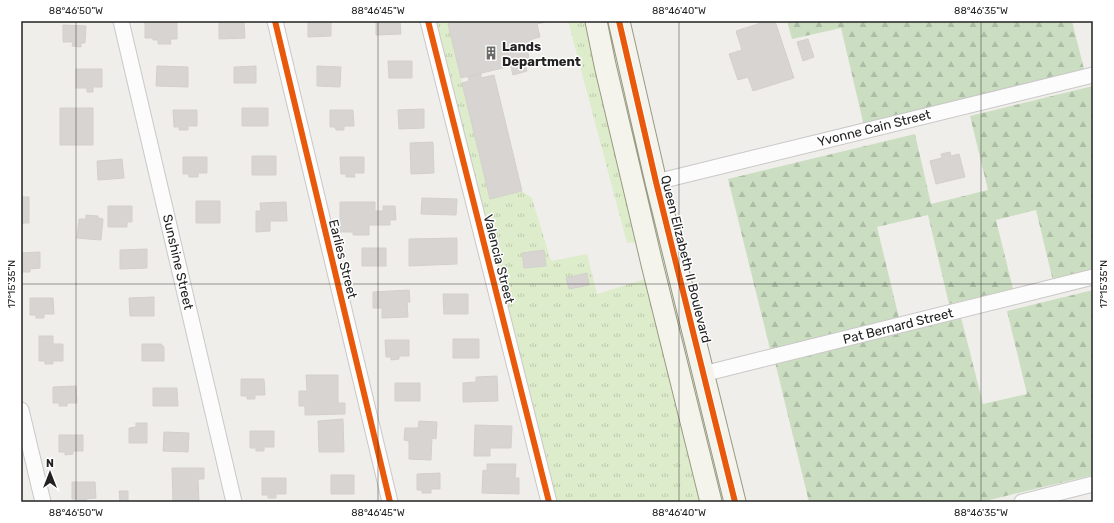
<svg xmlns="http://www.w3.org/2000/svg" width="1114" height="523" font-family="Rubik,sans-serif">
	<defs>
		<pattern id="grass-tufts" width="24" height="20" patternUnits="userSpaceOnUse"><rect width="24" height="20" fill="#ddeccb"/><path d="M3 7l-1-3M5 7V3M7 7l1-3M15 17l-1-3M17 17v-4M19 17l1-3" fill="none" stroke="#bdcaae"/></pattern>
		<pattern id="forest-firs" width="22" height="20" patternUnits="userSpaceOnUse"><rect width="22" height="20" fill="#cbdec1"/><path d="M5 1l3.5 6h-7zM16 11l3.5 6h-7z" fill="#aebea6"/></pattern>
	</defs>
	<rect width="100%" height="100%" fill="#f0eeeb"/>
	<path fill="url(#grass-tufts)" d="M428,21H461L448,24L490,198L522,191L532,198L551,261L587,254L597,294L645,279L707,502H549Z
		M568,21H588L637,242L627,243Z"/>
	<path fill="url(#forest-firs)" d="M787,21H1072L1085,73L864,126L841,28L792,39Z
		M1093,86V271L1053,281L1036,210L996,220L1013,289L949,304L928,215L877,227L899,318L770,349L728,179L915,134L931,204L988,190L970,116Z
		M1093,290V475L981,502H809L775,362L961,317L983,404L1027,394L1007,311Z"/>
	<path fill="#d7d4d2" stroke="#d3d0cc" d="M145,21H158V22H177V39H170L171,44H158V40H153V38H145Z
		M219,21H244L245,38L219,39Z
		M308,21H331V36L308,37Z
		M376,21H400L401,34L376,35Z
		M461,21H550L537,24L540,37L532,39L533,43L526,45L530,62L525,63L527,71L513,75L511,66L461,78L448,24Z
		M767,21H775L794,78L753,91L748,77L738,80L729,54L742,50L736,31Z
		M63,25L86,26L85,43H81V47L72,46L73,42H63Z
		M808,39L814,57L803,61L797,42Z
		M388,61H412V78H389Z
		M157,66L188,67V87L156,86Z
		M256,66V83H234V67Z
		M317,66L341,67L340,87L317,86Z
		M76,69H102V87H93V92H87V88H76Z
		M481,74V78L494,75L522,191L490,199L462,83L469,81L468,77Z
		M60,108H93V145H60Z
		M242,108H268V126H242Z
		M424,109V128L399,129L398,110Z
		M173,110H197V126H188V130H179V127H174Z
		M330,110H353L354,126H344V130H336L335,127H330Z
		M433,142L434,173L411,174L410,143Z
		M950,152L951,156L959,154L965,177L936,184L930,161L942,158L941,154Z
		M252,156H276V175H252Z
		M183,157H207V173H198V177H189V174H183Z
		M340,157H364V173H354L355,177H346V174H341Z
		M122,159L124,178L98,180L97,161Z
		M21,197H29V223H21Z
		M422,198L457,199L456,215L421,214Z
		M196,201H220V223H196Z
		M286,202L287,221H270V231L256,232V211H261L260,203Z
		M340,202H375V211H383V206H395L396,220H390V225H369V235H353V232H340Z
		M108,206H132V222H127V227H108Z
		M86,215L98,216V218L103,219L101,240L77,238L79,219H86Z
		M457,238V264L409,266V239Z
		M362,248H386V266H362Z
		M147,249V268L120,269V250Z
		M544,250L546,266L524,268L522,253Z
		M40,252V268L30,269V272H22V269H21V253Z
		M587,273L589,285L569,289L566,278Z
		M409,290L410,302H407L408,317L382,318V308H373V292Z
		M443,294H468V314H444Z
		M154,297V316H130L129,298Z
		M30,298H53L54,314H44V318H36V315H30Z
		M39,336H53V344H63V361H53V364H45V361H39Z
		M453,339H479V358H453Z
		M385,340H409V356H399V359L391,360V357H386Z
		M142,344H161L164,347V361H142Z
		M306,375H338V403H345V414L305,415V406H299V391H307Z
		M497,376L498,401L463,402V383L476,382V377Z
		M241,379H264L265,395H255V399H247V396H241Z
		M395,383H420V401H395Z
		M76,386L77,403H67V406H59V403H53V387Z
		M153,388H177L178,406H153Z
		M343,419L344,452H319L318,421Z
		M419,421L437,422L436,439L432,438L431,460L409,459V441L404,440L405,428H418Z
		M136,423H147V443H129V428L136,427Z
		M475,425L512,426L511,448H490V456H474Z
		M250,431H274V447H264V451H256V448H250Z
		M164,432L189,433L188,452L163,451Z
		M59,435H83V451H73V454L65,455V452H59Z
		M487,464H516L515,478H519V494L482,493L483,470L487,471Z
		M172,468H204V479H198L199,502H173Z
		M440,473V489H431V493H422V490H417V474Z
		M331,475H354V494H331Z
		M262,478H286V494H276V498H268V495H262Z
		M72,482H95L96,498L86,499V502H78V499H72Z
		M119,491H128V502H120Z"/>
	<g fill="none" stroke-linecap="round" stroke-linejoin="round">
		<g stroke="#c9c8c7" stroke-width="17">
			<path id="street" d="M121,21L234,502
				M275,21L390,502
				M428,21L549,502
				M656,182L1093,75
				M703,374L1093,277
				M21,410L43,502
				M1022,502L1093,484"/>
		</g>
		<g stroke="#999a82" stroke-width="23">
			<path id="secondary" d="M596,21L605,65L652,264L711,502
				M619,21L656,182L735,502"/>
		</g>
		<use href="#street" stroke="#fdfcfc" stroke-width="15"/>
		<use href="#secondary" stroke="#f4f4ed" stroke-width="21"/>
		<g stroke="#fff" stroke-width="8">
			<path id="cycleway" d="M275,21L390,502
				M428,21L549,502
				M619,21L656,182L735,502"/>
		</g>
		<use href="#cycleway" stroke="#e8590c" stroke-width="6"/>
	</g>
	<path fill="none" stroke="#222" stroke-width="1" stroke-opacity="0.45" d="M76,21V502M378,21V502M679,21V502M981,21V502M21,284H1093"/>
	<defs>
		<g id="building-bare" transform="scale(1.08)"><path d="M-4-6H4V6H1V3H-1V6H-4ZM-2.5-4.3h1.7v1.8h-1.7ZM.8-4.3h1.7v1.8H.8ZM-2.5-1h1.7V.8h-1.7ZM.8-1h1.7V.8H.8Z" fill="#6a6968" stroke="#fff" stroke-width="2.5" paint-order="stroke"/></g>
	</defs>
	<g fill-rule="evenodd">
		<use href="#building-bare" x="491" y="53"/>
	</g>
	<g text-anchor="middle" dominant-baseline="central" stroke-width="3" stroke-linejoin="round" paint-order="stroke">
		<g font-size="13" font-weight="bold" fill="#222" stroke="#fff" text-anchor="start">
			<text x="502" y="46">Lands<tspan x="502" dy="15">Department</tspan></text>
		</g>
		<g font-size="13" fill="#222" stroke="#fff">
			<text transform="translate(874 128) rotate(-14)">Yvonne Cain Street</text>
			<text transform="translate(343 259) rotate(76)">Earlies Street</text>
			<text transform="translate(499 259) rotate(76)">Valencia Street</text>
			<text transform="translate(686 259) rotate(76)">Queen Elizabeth II Boulevard</text>
			<text transform="translate(178 262) rotate(77)">Sunshine Street</text>
			<text transform="translate(898 326) rotate(-14)">Pat Bernard Street</text>
		</g>
	</g>
	<rect width="1114" height="523" fill="none" stroke="#ffffff" stroke-width="44"/>
	<g transform="translate(50 473)" stroke="#ffffff" stroke-width="3" paint-order="stroke">
	<path d="M0-3L7 15L0 10L-7 15Z" fill="#222222"/>
	<text y="-6" font-size="11" font-weight="bold" text-anchor="middle" fill="#222222">N</text>
	</g>
	<rect x="22" y="22" width="1070" height="479" fill="none" stroke="#222" stroke-width="1.5"/>
	<g font-size="10" text-anchor="middle" fill="#222">
		<text x="76" y="14">88°46'50"W</text>
		<text x="378" y="14">88°46'45"W</text>
		<text x="679" y="14">88°46'40"W</text>
		<text x="981" y="14">88°46'35"W</text>
		<text transform="translate(11 284) rotate(-90)" y="4">17°15'35"N</text>
		<text transform="translate(1103 284) rotate(-90)" y="4">17°15'35"N</text>
		<text x="76" y="516">88°46'50"W</text>
		<text x="378" y="516">88°46'45"W</text>
		<text x="679" y="516">88°46'40"W</text>
		<text x="981" y="516">88°46'35"W</text>
	</g>
</svg>
